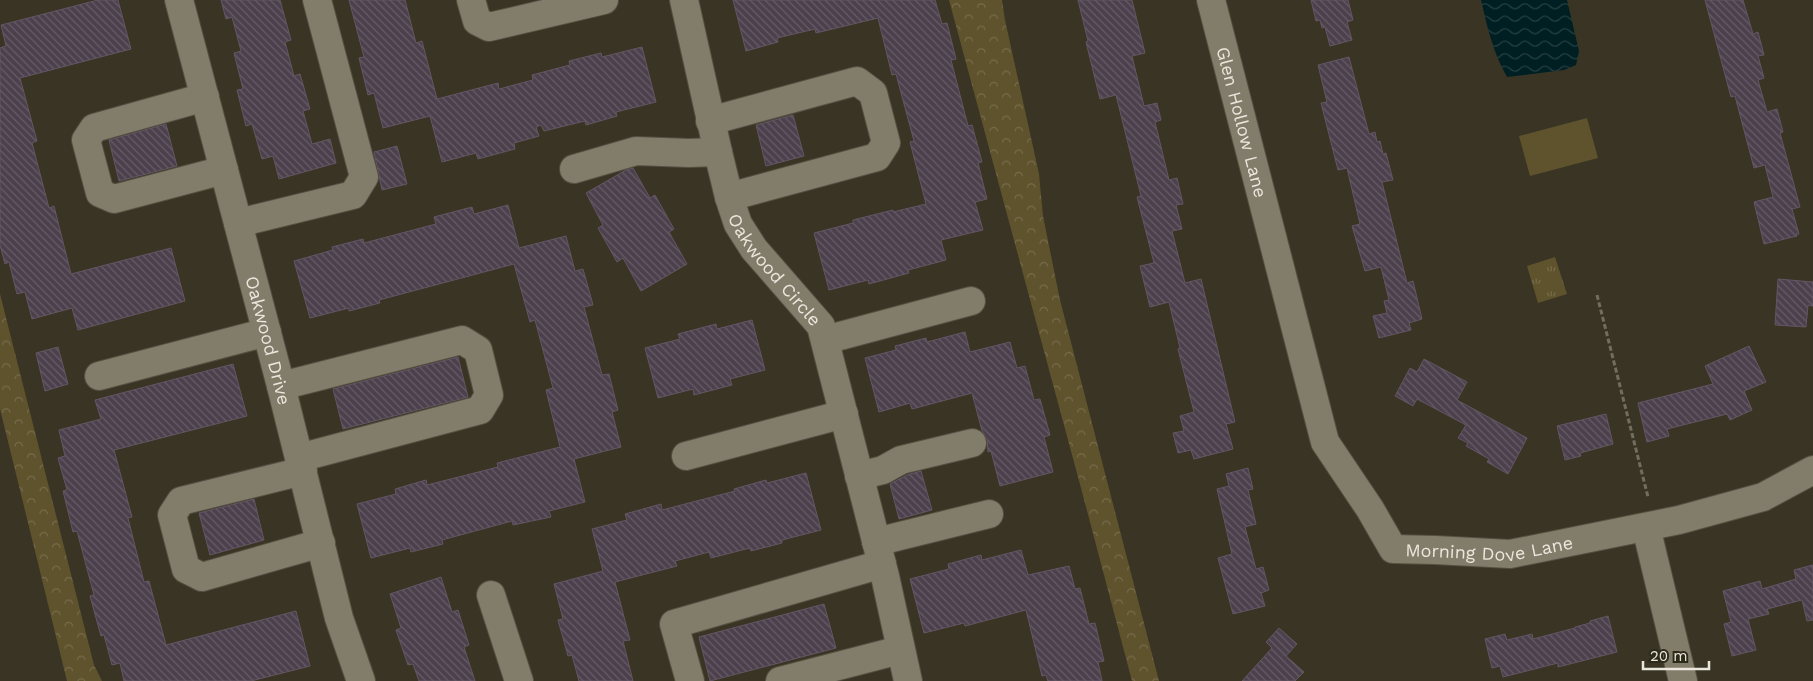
<svg xmlns="http://www.w3.org/2000/svg" width="1813" height="681" font-family="'Work Sans',sans-serif">
	<defs>
		<pattern id="forest-crowns" width="20" height="18" patternUnits="userSpaceOnUse" patternTransform="scale(1.25)"><rect width="20" height="18" fill="#5f532d"/><path d="M2 6a3 3 0 1 1 6 0M12 15a3 3 0 1 1 6 0" fill="none" stroke="#766c4b"/></pattern>
		<pattern id="park-tufts" width="24" height="20" patternUnits="userSpaceOnUse" patternTransform="scale(1.25)"><rect width="24" height="20" fill="#5f532d"/><path d="M3 7l-1-3M5 7V3M7 7l1-3M15 17l-1-3M17 17v-4M19 17l1-3" fill="none" stroke="#766c4b"/></pattern>
		<pattern id="water-waves" width="16" height="10" patternUnits="userSpaceOnUse" patternTransform="scale(1.25)"><rect width="16" height="10" fill="#001f23"/><path d="M0 5q4-4 8 0t8 0" fill="none" stroke="#254042"/></pattern>
		<pattern id="building-back-hatch" width="6" height="6" patternUnits="userSpaceOnUse" patternTransform="scale(1.25)"><rect width="6" height="6" fill="#4c404d"/><path d="M-1 5l2 2M0 0l6 6M5-1l2 2" fill="none" stroke="#665c66"/></pattern>
	</defs>
	<rect width="100%" height="100%" fill="#393424"/>
	<path fill="url(#forest-crowns)" d="M949,0H1002L1005,20L1039,174L1043,216L1060,300L1159,681H1132L1081,488Z
		M0,294L94,665L102,681H67L0,409Z"/>
	<path fill="url(#park-tufts)" d="M1555,257L1567,294L1538,303L1527,266Z"/>
	<path fill="#5f532d" d="M1587,118L1598,158L1530,176L1519,136Z"/>
	<path fill="url(#water-waves)" d="M1481,0H1567L1579,51L1576,65L1564,70L1507,77C1493,53 1487,26 1481,0Z"/>
	<path fill="url(#building-back-hatch)" stroke="#645664" d="M98,0H118L131,49L20,78L37,141L32,143L49,208L54,206L71,274L171,248L185,301L78,330L72,308L32,319L25,292L17,294L9,262L5,264L0,245V48L6,46L1,25Z
		M221,0H280L291,40L285,42L294,76L300,74L310,109L303,111L312,144L330,139L336,163L279,179L273,156L262,159L252,124L246,126L237,90L243,89L234,53L241,51L232,17L226,19Z
		M349,0H405L416,43L422,41L437,99L498,83L499,89L533,80L532,75L570,65L569,61L601,53L602,57L642,47L656,102L616,112L617,116L586,125L585,121L544,131L541,125L536,127L539,136L514,143L515,149L478,159L476,153L442,162L430,116L383,128L374,93L368,95L359,58L364,57Z
		M733,0H935L942,24L947,23L956,59L951,60L968,126L972,125L982,162L978,163L987,199L975,202L983,230L941,240L946,260L908,270L909,273L869,284L868,280L829,290L814,233L853,223V220L893,210V212L926,204L910,142L914,141L896,74L892,75L878,18L816,33L815,29L777,38L778,42L746,51Z
		M1078,0H1132L1145,53L1132,56L1144,106L1157,103L1161,120L1155,122L1169,180L1177,178L1183,204L1176,205L1182,229L1172,231L1185,283L1201,279L1235,422L1226,424L1233,449L1194,459L1191,450L1178,453L1173,433L1184,431L1180,416L1194,412L1178,349L1180,348L1169,302L1150,307L1140,266L1154,263L1137,197L1141,196L1116,95L1100,99L1086,42L1088,41Z
		M1311,0H1348L1353,20L1347,22L1352,40L1330,46L1325,27L1322,28L1320,20L1316,21Z
		M1705,0H1743L1753,34L1758,32L1764,55L1758,56L1764,78L1758,80L1767,112L1777,109L1783,132L1780,133L1800,207L1792,209L1799,234H1796L1797,236L1764,244L1754,202L1773,197L1765,165L1754,168L1735,96L1731,97Z
		M1349,57L1369,134L1375,132L1377,142L1380,141L1383,154L1386,153L1393,180L1382,182L1407,283L1413,281L1422,319L1409,323L1411,330L1379,338L1373,316L1387,313L1384,301L1389,300L1381,267L1365,271L1352,226L1360,224L1347,168L1338,170L1321,103L1327,102L1318,65Z
		M793,115L804,156L766,166L756,125Z
		M166,124L177,166L119,181L109,140Z
		M397,146L407,184L382,190L374,152Z
		M633,168L650,198L655,195L674,229L669,232L687,264L641,291L623,258L617,262L598,228L603,225L586,193L626,170Z
		M508,205L519,248L566,236L575,271L583,269L593,305L584,307L602,375L609,374L618,410L612,412L621,447L574,459L585,502L549,511L551,517L513,525L512,521L442,540L443,544L411,552L410,548L371,558L357,504L396,494L395,489L426,480L427,485L498,467L497,463L560,447L546,390L553,388L535,320L530,322L514,264L379,300L380,303L349,311V308L310,318L294,261L333,250L332,247L363,239L364,243L436,224L434,217L472,207L474,214Z
		M1778,279L1813,282V306L1808,305L1806,327L1775,325Z
		M752,320L765,370L730,379L732,385L694,395L693,389L658,398L645,348L680,339L678,334L716,324L717,329Z
		M965,332L970,352L1010,342L1017,368L1025,366L1034,400L1040,399L1050,435L1044,437L1053,472L1000,486L991,451L988,452L987,439L982,431L972,393L912,409L910,403L879,412L865,358L896,350L895,346L926,338L927,342Z
		M1749,346L1766,382L1744,391L1752,410L1730,420L1727,414L1667,429L1669,436L1647,442L1638,403L1713,384L1705,366Z
		M58,347L68,384L45,391L36,353Z
		M458,357L468,397L343,429L333,389Z
		M1424,359L1467,382L1457,400L1527,438L1508,474L1487,462L1489,459L1466,446L1468,443L1458,438L1466,425L1417,399L1413,406L1395,396L1410,368L1417,372Z
		M233,364L247,416L114,450L132,517L128,518L144,582L149,581L166,645L296,611L310,666L251,681H124L120,663L112,665L104,635L101,636L90,596L94,595L77,531L73,532L63,491L67,490L58,458L65,456L59,430L101,419L95,400Z
		M1606,414L1613,444L1580,453L1581,456L1565,460L1557,426Z
		M1248,468L1253,489L1248,490L1256,524L1245,527L1256,569L1263,567L1269,590L1261,593L1265,606L1233,614L1218,558L1232,554L1217,489L1229,486L1226,474Z
		M921,471L932,510L899,519L890,484L907,475Z
		M806,473L821,530L782,540V543L751,551L750,548L711,558L709,552L675,561L677,566L615,582L630,640L623,641L633,681H579L572,655L568,656L558,620L563,619L554,584L603,571L592,529L627,520L625,514L661,504L662,510L735,491L734,489L766,480L767,483Z
		M254,499L264,540L210,555L199,513Z
		M1021,550L1028,575L1069,566L1075,589L1080,588L1089,624L1095,623L1104,661L1098,662L1102,681H1048L1046,675L1042,676L1026,610L965,626L964,623L924,633L910,579L949,569L948,564L981,555L982,560Z
		M1813,565V620L1807,621L1802,600L1767,609L1769,614L1748,619L1756,650L1732,656L1724,624L1731,622L1723,591L1760,581L1762,589L1796,579L1794,570Z
		M441,577L452,612L458,610L469,645L464,647L475,681H419L413,664L408,665L396,630L401,628L390,594Z
		M824,604L836,648L710,681L699,637Z
		M1608,616L1617,652L1558,667V663L1503,677L1500,666L1492,668L1485,639L1505,634L1507,640L1532,634L1533,639L1575,628V627L1590,623V621Z
		M1279,628L1297,644L1286,656L1304,672L1295,681H1242L1272,648L1266,642Z"/>
	<g fill="none" stroke-linecap="round" stroke-linejoin="round">
		<g stroke="#555042" stroke-width="30">
			<g id="minor">
				<path id="s1" d="M179,0L281,386L339,618L361,681"/>
				<path d="M471,0L477,21L489,27L604,0"/>
				<path id="s2" d="M684,0L718,152L729,197L738,224L754,249L821,326L885,576L908,681"/>
				<path id="s3" d="M1211,0L1325,442L1370,509L1393,549L1435,550L1510,554L1679,520L1763,497L1813,470"/>
				<path d="M205,97L94,128L86,140L100,193L114,199L224,170"/>
				<path d="M710,121L857,81L873,93L886,143L877,157L729,197"/>
				<path d="M574,169L636,151L689,153L718,152"/>
				<path d="M238,223L353,195L364,177L317,0"/>
				<path d="M825,340L971,301"/>
				<path d="M99,376L267,332"/>
				<path d="M281,386L462,340L478,350L489,395L480,410L299,458"/>
				<path d="M686,456L844,414"/>
				<path d="M303,471L181,501L172,515L186,569L202,577L321,543"/>
				<path d="M859,476L883,470L901,460L972,443"/>
				<path d="M1646,527L1683,681"/>
				<path d="M876,542L989,514"/>
				<path d="M491,595L519,681"/>
				<path d="M690,681L674,624L882,564"/>
				<path d="M780,681L900,650"/>
			</g>
		</g>
		<path stroke="#726e5f" stroke-width="3" stroke-dasharray="5 2.5" stroke-linecap="butt" d="M1597,295L1648,497"/>
		<use href="#minor" stroke="#827c6a" stroke-width="28"/>
	</g>
	<g text-anchor="middle" dominant-baseline="central" stroke-width="5" stroke-linejoin="round" paint-order="stroke">
		<g font-size="18" fill="#eae7dd" stroke="#2e2a1a">
			<text stroke="none"><textPath href="#s3" startOffset="126">Glen Hollow Lane</textPath></text>
			<text stroke="none"><textPath href="#s2" startOffset="289">Oakwood Circle</textPath></text>
			<text stroke="none"><textPath href="#s1" startOffset="352">Oakwood Drive</textPath></text>
			<text stroke="none"><textPath href="#s3" startOffset="680">Morning Dove Lane</textPath></text>
		</g>
	</g>
	<path d="M1643 661v8h66v-8" fill="none" stroke="#eae7dd" stroke-width="2.5"/>
	<text x="1650" y="661" font-size="15" fill="#eae7dd" stroke="#2e2a1a" stroke-width="4" paint-order="stroke">20 m</text>
</svg>
